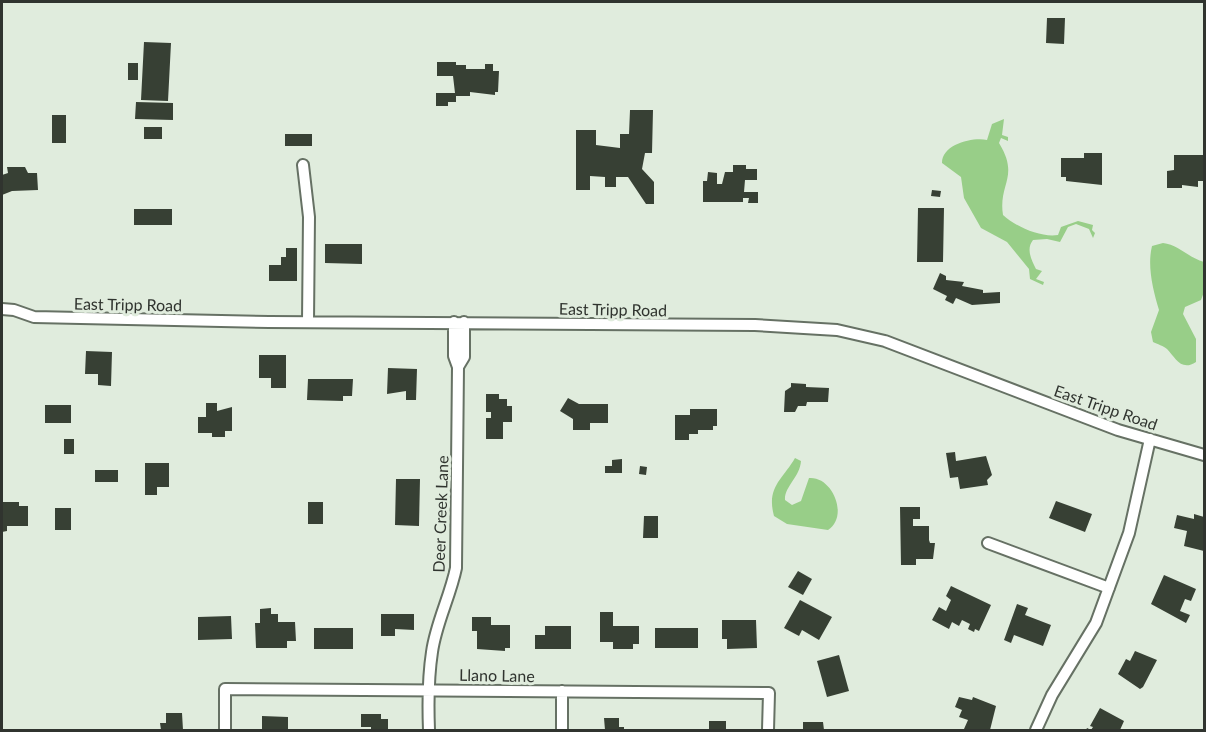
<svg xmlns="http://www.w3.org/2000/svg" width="1206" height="732" font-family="Lato,sans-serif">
	<rect width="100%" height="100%" fill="#e0ecdd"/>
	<path fill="#98ce88" d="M1004,119L1002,135L1008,137V141L1001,138L999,143C1020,177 998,184 1003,215C1016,227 1042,238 1058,235L1061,227L1078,221L1093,225L1092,230L1095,233L1093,238L1089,229L1076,224L1068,227L1060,242L1047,239L1033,240C1026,249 1031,259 1036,269L1042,271L1036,279L1044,282L1043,285L1030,279L1029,269L1007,242L981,228L964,198L961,177L942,163C942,144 973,137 987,140L992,124Z
		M1163,243C1179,245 1189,258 1204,262V292L1201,300L1185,307L1183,314L1196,339V362C1181,372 1175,357 1167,349C1164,346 1157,344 1153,342L1151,332L1159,310C1153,290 1147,266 1152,246Z
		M795,458L801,461C800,477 784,487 785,500L792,505L801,501L809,478C833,476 849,517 828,530L787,524L774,516C766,487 783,479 795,458Z"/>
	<path fill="#374034" d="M1047,18H1065L1064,44L1046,43Z
		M144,42L171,43L168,101L141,100Z
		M437,62H456V65H466V69H485V64H493V71H499L498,92H495V95L470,92V96H456V102H448V106H436V93H455L453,76H437Z
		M128,63H138V80H128Z
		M136,102L173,103V120L135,119Z
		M630,110H653L652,153H645L642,169L654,182V204H646L628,177H616V187H605V177L590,176V190H576V130H596V145L620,148V134H629Z
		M52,115H66V143H52Z
		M144,127H162V139H144Z
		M285,134H312V146H285Z
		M1084,153H1102V185L1066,181V177H1061V158H1084Z
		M1174,155H1204V181H1198V187L1182,185V188H1167V171L1174,170Z
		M733,165H746V169H757V180H745L744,192H758V203H748L749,198H743V202H703V181H707L708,172L717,173V184H722L725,172H733Z
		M7,167H25L28,173H37L38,190L12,191L2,195V175L8,173Z
		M932,190L941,191L940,197L931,196Z
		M918,208H944L943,262H917Z
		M134,209H172V225H134Z
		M325,244H362V264L325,263Z
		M286,248H297V281H269V265H281V257H286Z
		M940,273L946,276V280L964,282L962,286L983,290V293L1000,292V303L972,305L956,298L953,304L945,300L947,296L933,289Z
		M86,351L112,352L111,386L98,385V374H85Z
		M259,355H286V388H271V378H259Z
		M388,368L417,369L416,400H406V391L387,394Z
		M308,379H353L352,396H343V401L307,400Z
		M791,383L806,384V387L829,388L828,402H807L806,406H798L795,412H784L785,391L791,387Z
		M486,394H499V399H507V406H512V422H503V439H486V418H491V412H486Z
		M568,398L579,404H608V423H590V430H573V419L560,411Z
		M206,403H217V411L232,407V431H225V437H212V433H198V417H206Z
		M45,405H71V423H45Z
		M690,409H717V426H713V430H698V434H689V440H675V415H690Z
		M64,439H74V454H64Z
		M955,452L956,461L986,456L992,475L987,480L988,485L960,489L958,477L950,478L946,453Z
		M622,459V473H605V466H612V460Z
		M145,463H169V487H157V495H145Z
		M640,466L647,467L646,475L639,474Z
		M95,470H118V482H95Z
		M396,479H420L419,526L395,525Z
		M1056,501L1092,514L1085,532L1049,518Z
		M2,502H19V506H28V526H7V531L2,532Z
		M308,502H323V524H308Z
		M900,507H920V519H913V526H929V540L930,543H935L933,559H916V565H901Z
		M55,508H71V530H55Z
		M1194,514L1204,517V551L1184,546L1187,531L1174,528L1177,515L1194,519Z
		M644,516H658V538H643Z
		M798,571L812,579L803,595L788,587Z
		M1164,575L1196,589L1191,601L1185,599L1180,611L1190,615L1186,623L1151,604Z
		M951,586L991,605L979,631L975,629L974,632L968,629L970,624L962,620L959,626L952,622L949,629L932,620L939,607L946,611L951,600L946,596Z
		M800,600L832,617L819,640L802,630L799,636L784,628Z
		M1017,604L1028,608L1025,615L1051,625L1043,646L1014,635L1011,643L1004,640Z
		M271,608V614H278V622H295L296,641H287V648H256L255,623H260V609Z
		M600,612H613V626H639V644H633V649H613V642H600Z
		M381,614H414V630L395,629V636H381Z
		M231,616L232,639L198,640V617Z
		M472,617H491V625H510V648H505V651L477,649V631H472Z
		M722,620H756L757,648L727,649V639H722Z
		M545,626H571V649H535V635H545Z
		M314,628H353V649H314Z
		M655,628H698V648H655Z
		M1135,651L1157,660L1143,687L1140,689L1118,674L1126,659L1130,661Z
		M839,655L849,691L827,697L817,661Z
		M959,697L972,700L973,697L996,706L990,730H960L964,729L968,720L959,717L962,710L955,707Z
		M1100,708L1124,721L1120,730H1086L1087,728L1091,730L1093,727L1090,726Z
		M166,713H182L183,730H161L160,723H166Z
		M361,714H381V719H388V730H371V727H361Z
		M262,716L288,717V730H262Z
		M604,718H619V727H624V730H605Z
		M709,721H726V730H709Z
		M803,722H823L824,730H803Z"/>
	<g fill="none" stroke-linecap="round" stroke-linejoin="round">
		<g stroke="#667164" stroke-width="14">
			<path id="minor" d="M303,165L309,217L308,322
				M2,309L14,310L34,317L269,322L755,325L837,330L885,341L1118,430L1204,455
				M458,367L464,357V322
				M988,543L1109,588
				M225,730V689L769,693L768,730
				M429,730C428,704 428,678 432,652C436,623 450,597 456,568L458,367L454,356V322
				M562,730V691
				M1036,730L1052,695L1096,623L1129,533L1150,439"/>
		</g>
		<use href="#minor" stroke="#fff" stroke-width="10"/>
	</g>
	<g text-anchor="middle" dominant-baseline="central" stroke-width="6" stroke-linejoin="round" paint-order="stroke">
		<g font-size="16" fill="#30342f" stroke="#e0ecdd">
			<text transform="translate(128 304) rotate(1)">East Tripp Road</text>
			<text transform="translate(613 309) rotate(1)">East Tripp Road</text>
			<text transform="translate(1106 407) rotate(19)">East Tripp Road</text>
			<text transform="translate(440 514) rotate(-88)">Deer Creek Lane</text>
			<text transform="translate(497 675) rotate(1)">Llano Lane</text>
		</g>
	</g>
	<rect width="1206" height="732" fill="none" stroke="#30342f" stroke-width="6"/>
</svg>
